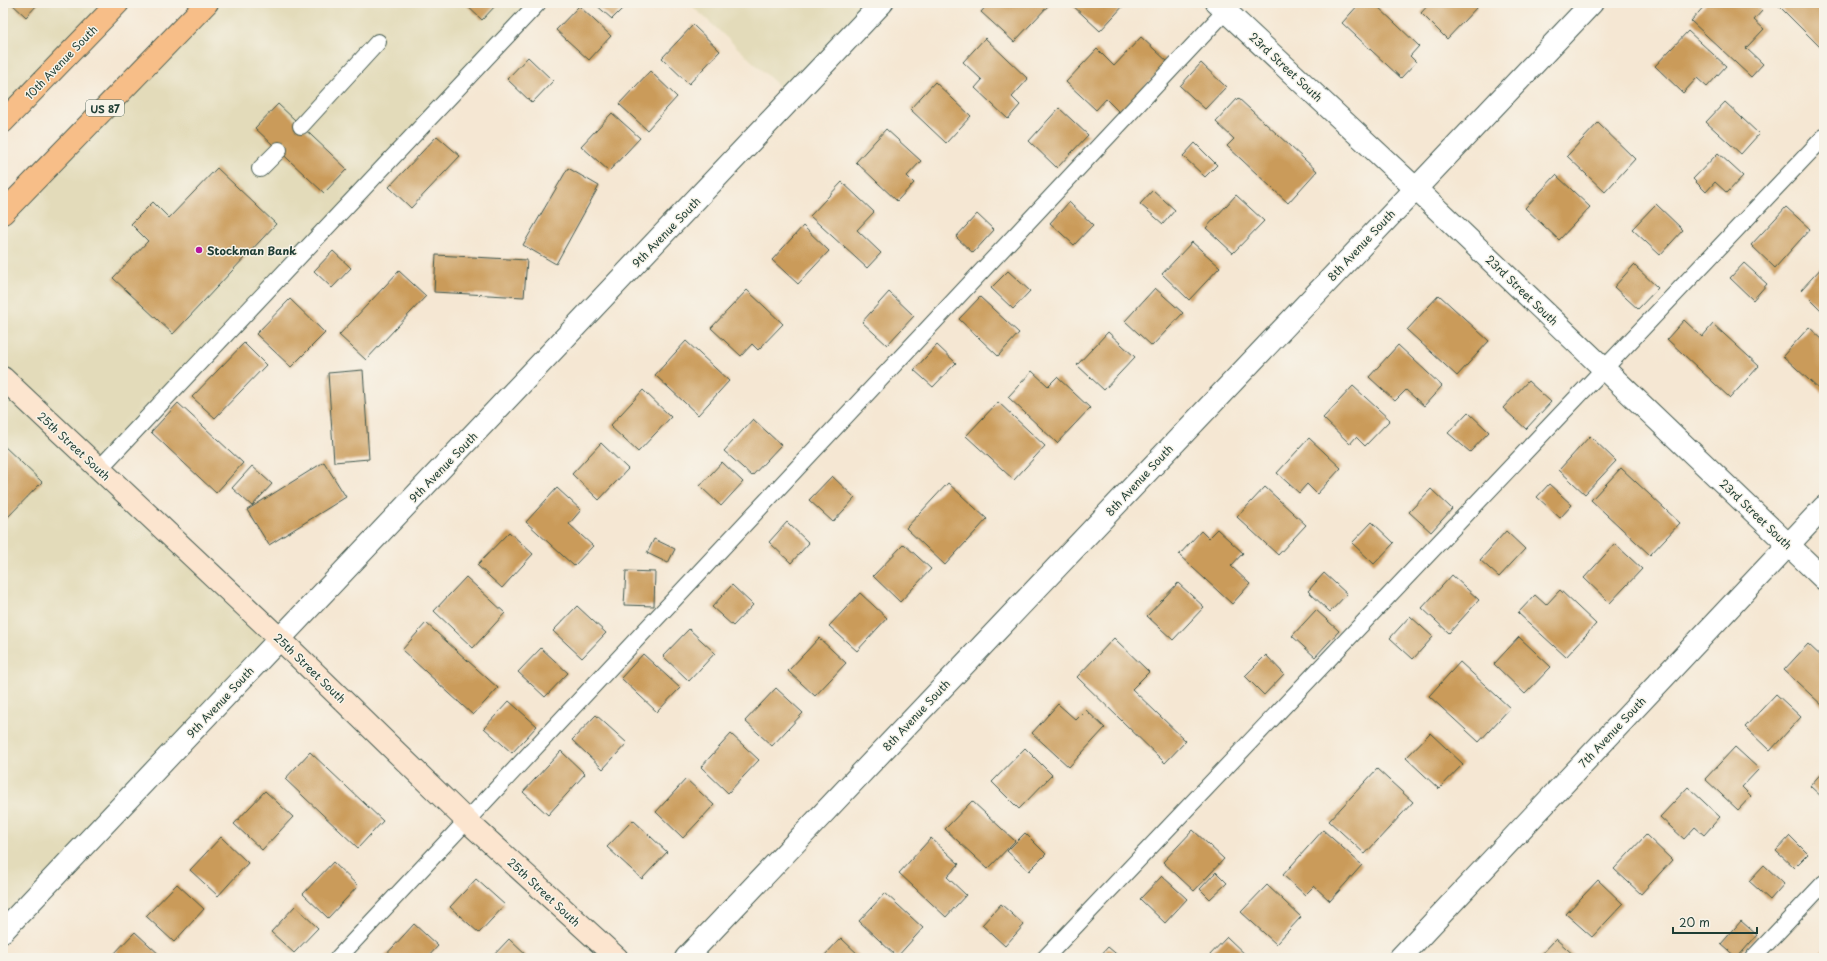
<svg xmlns="http://www.w3.org/2000/svg" width="1827" height="961" font-family="'Playpen Sans',sans-serif">
	<rect width="100%" height="100%" fill="#f7f3e8"/>
	<filter id="ink" filterUnits="userSpaceOnUse"><feTurbulence type="fractalNoise" baseFrequency=".025" numOctaves="2"/><feDisplacementMap in="SourceGraphic" scale="8" xChannelSelector="R" yChannelSelector="G"/><feConvolveMatrix kernelMatrix="1 2 1 2 8 2 1 2 1" color-interpolation-filters="sRGB"/></filter>
	<filter id="wash" filterUnits="userSpaceOnUse"><feTurbulence type="fractalNoise" baseFrequency=".012" numOctaves="4" result="noise"/><feDisplacementMap in="SourceGraphic" scale="16" xChannelSelector="R" yChannelSelector="G"/><feGaussianBlur stdDeviation="0.9" result="paint"/><feColorMatrix in="noise" values="0 0 0 0 0 0 0 0 0 0 0 0 0 0 0 0 0 1.4 0 .05"/><feComposite in="paint" operator="in"/></filter>
	<g filter="url(#wash)">
		<rect width="100%" height="100%" fill="#f5e7d3"/>
		<path fill="#e3dbba" d="M3,3H118L3,122Z
			M207,3H538L99,469L280,639L3,931V213Z
			M689,3H882L792,98Z"/>
		<g id="blocks">
			<path fill="#ca9b5a" d="M11,3H39L26,17Z
				M464,3H498L482,20Z
				M594,3H619L624,7L612,19Z
				M989,3H1047L1049,5L1014,42L981,12Z
				M1070,3H1126L1100,31Z
				M1360,3H1374L1419,46L1410,56L1416,62L1401,78L1342,23Z
				M1430,3H1475L1478,6L1447,39L1421,13Z
				M1707,3H1754L1762,11L1754,20L1764,29L1746,48L1763,64L1751,77L1691,21Z
				M1776,3H1822L1824,5V51Z
				M579,6L611,36L589,60L556,30Z
				M693,25L720,51L689,84L662,58Z
				M1688,31L1726,66L1707,87L1697,78L1683,93L1655,66Z
				M1141,37L1168,62L1120,113L1106,99L1096,110L1066,82L1097,49L1114,66Z
				M985,38L1028,79L1012,97L1020,105L1008,119L975,88L982,80L963,62Z
				M528,57L553,81L532,103L507,79Z
				M1201,63L1226,87L1205,109L1180,86Z
				M650,71L677,97L647,130L619,104Z
				M935,82L971,116L946,143L910,109Z
				M1238,98L1317,171L1288,203L1227,146L1234,139L1216,122Z
				M1725,102L1759,134L1741,154L1706,122Z
				M278,104L347,169L324,193L255,128Z
				M1059,108L1088,135L1057,168L1029,141Z
				M612,113L640,138L609,171L581,146Z
				M1598,123L1635,159L1605,192L1567,156Z
				M886,129L921,161L907,176L914,183L897,201L856,162Z
				M437,136L460,156L411,208L389,187Z
				M1195,143L1217,165L1205,177L1183,156Z
				M1718,153L1743,176L1727,193L1715,182L1706,192L1693,179Z
				M217,168L276,224L173,334L113,278L148,241L131,224L153,202L169,218Z
				M568,168L599,186L556,264L523,245Z
				M1556,175L1590,207L1559,240L1525,208Z
				M842,182L874,212L857,230L881,253L867,268L810,216Z
				M1153,190L1175,210L1163,224L1140,204Z
				M1236,195L1264,221L1233,253L1206,228Z
				M1069,202L1093,225L1074,245L1050,223Z
				M1656,204L1683,230L1660,255L1632,229Z
				M1786,207L1810,229L1775,268L1751,245Z
				M977,214L994,230L973,253L956,237Z
				M803,226L829,251L798,284L772,260Z
				M1192,242L1220,267L1189,300L1162,274Z
				M333,251L351,268L332,288L314,271Z
				M436,255L527,260L524,297L434,292Z
				M1744,263L1767,284L1753,300L1730,278Z
				M1634,265L1658,288L1638,309L1614,287Z
				M1824,265V309L1822,311L1801,290Z
				M399,271L426,296L366,360L339,335Z
				M1008,271L1030,291L1013,309L991,288Z
				M1155,288L1183,313L1152,346L1125,321Z
				M747,290L783,324L758,350L752,344L741,356L711,328Z
				M889,292L914,316L887,345L862,322Z
				M1439,295L1489,341L1457,376L1407,330Z
				M980,297L1019,333L998,356L959,319Z
				M290,299L325,333L291,367L256,334Z
				M1684,320L1702,337L1713,324L1759,366L1730,398L1667,339Z
				M1809,327L1824,341V391L1823,393L1783,356Z
				M1108,332L1135,357L1104,390L1077,365Z
				M686,341L729,381L698,415L655,375Z
				M244,343L266,365L215,418L192,397Z
				M937,345L956,363L933,387L914,370Z
				M1398,345L1442,386L1424,406L1406,390L1395,401L1369,377Z
				M363,370L369,459L334,462L328,373Z
				M1032,371L1048,386L1057,377L1090,408L1057,443L1008,397Z
				M1528,381L1551,402L1526,429L1503,408Z
				M1353,386L1390,420L1365,446L1356,437L1350,444L1323,418Z
				M643,390L671,417L638,452L610,426Z
				M998,402L1045,446L1014,480L966,436Z
				M178,403L243,463L216,493L151,432Z
				M1468,412L1489,432L1470,452L1448,433Z
				M753,419L781,445L752,476L724,451Z
				M1590,436L1616,461L1585,494L1559,470Z
				M1309,438L1341,468L1317,494L1307,484L1299,493L1277,473Z
				M601,443L628,469L599,500L572,474Z
				M3,445L42,482L5,520L3,519Z
				M324,462L346,497L269,545L247,510Z
				M722,462L743,482L721,506L700,486Z
				M252,466L272,484L252,506L232,488Z
				M1621,468L1680,523L1650,555L1591,500Z
				M832,476L855,498L833,522L809,500Z
				M948,483L987,519L945,565L906,528Z
				M1549,484L1572,505L1560,518L1537,497Z
				M1265,487L1306,525L1278,555L1237,517Z
				M557,488L581,510L569,524L593,546L574,566L526,522Z
				M1431,489L1452,509L1431,532L1409,512Z
				M787,522L809,543L791,563L769,542Z
				M1372,522L1394,543L1374,564L1352,543Z
				M1217,529L1243,553L1231,566L1250,584L1232,604L1179,555L1201,531L1208,538Z
				M1506,531L1525,549L1499,577L1480,560Z
				M509,532L533,554L502,588L477,565Z
				M654,539L675,549L668,563L647,553Z
				M904,544L931,569L900,602L873,576Z
				M1615,544L1642,569L1610,603L1584,578Z
				M626,571L655,572L654,606L624,605Z
				M1324,573L1347,594L1330,612L1308,591Z
				M1452,575L1479,600L1449,633L1422,608Z
				M466,577L505,613L473,648L434,611Z
				M1178,583L1204,607L1173,640L1147,616Z
				M732,585L753,605L733,626L712,607Z
				M1560,590L1596,624L1566,657L1518,613L1535,595L1546,605Z
				M860,593L887,618L857,651L829,626Z
				M577,606L606,633L582,658L553,631Z
				M1316,610L1339,631L1315,657L1292,636Z
				M1410,616L1433,637L1413,659L1390,638Z
				M426,623L498,688L473,715L402,650Z
				M689,629L715,653L689,681L663,656Z
				M1519,637L1551,667L1525,694L1494,664Z
				M819,638L846,663L815,696L788,671Z
				M1114,638L1149,672L1132,689L1186,741L1165,763L1077,677Z
				M1808,644L1824,659V707L1784,670Z
				M541,648L568,673L545,697L518,672Z
				M643,654L680,688L657,712L621,678Z
				M1266,655L1284,674L1264,695L1245,676Z
				M1460,662L1510,708L1479,742L1429,696Z
				M776,688L803,713L772,746L745,721Z
				M1776,694L1801,717L1770,751L1745,727Z
				M509,701L537,726L512,753L484,728Z
				M1058,704L1076,720L1086,710L1105,728L1069,767L1032,733Z
				M596,715L627,743L603,769L572,740Z
				M1430,733L1463,764L1439,789L1406,758Z
				M731,734L759,760L728,793L701,767Z
				M1735,747L1759,769L1742,787L1751,796L1738,810L1705,779Z
				M1025,748L1052,775L1019,809L992,782Z
				M561,751L585,774L548,815L523,792Z
				M310,752L383,821L358,848L285,779Z
				M1377,769L1413,802L1365,854L1329,821Z
				M1824,770V799L1810,786Z
				M686,779L714,805L683,838L656,812Z
				M1688,787L1720,817L1704,835L1695,827L1684,839L1660,817Z
				M265,791L293,817L262,850L234,824Z
				M972,801L1015,841L988,869L945,829Z
				M633,820L667,852L642,879L607,847Z
				M1193,830L1224,859L1194,891L1163,862Z
				M1323,830L1362,865L1330,901L1314,886L1305,895L1283,875Z
				M1025,833L1046,854L1029,871L1007,851Z
				M1646,835L1672,860L1641,894L1614,869Z
				M1790,836L1808,854L1794,868L1776,851Z
				M221,837L248,863L218,896L190,870Z
				M931,838L959,864L947,877L966,895L946,917L899,873Z
				M333,862L358,886L328,918L303,894Z
				M1764,865L1784,884L1770,900L1749,881Z
				M1216,872L1227,883L1210,899L1200,889Z
				M1162,876L1187,899L1165,923L1140,899Z
				M476,879L505,905L479,933L450,907Z
				M1598,880L1623,904L1592,937L1566,914Z
				M177,884L204,909L174,942L146,916Z
				M1267,885L1301,917L1276,944L1241,912Z
				M885,893L923,928L897,957L859,921Z
				M1001,904L1024,925L1005,946L982,925Z
				M295,906L318,928L294,953L271,932Z
				M1741,921L1757,935L1737,958L1721,944Z
				M414,924L438,946L427,958H383Z
				M135,932L162,957L161,958H110Z
				M1227,937L1249,958H1207Z
				M841,938L862,958H822Z
				M509,939L529,958H491Z
				M1556,939L1577,958H1538Z
				M1108,947L1121,958H1098Z
				M1824,949V958H1815Z"/>
		</g>
	</g>
	<g filter="url(#ink)">
		<use href="#blocks" fill-opacity="0" stroke="#3f564c" stroke-width="1"/>
		<g fill="none" stroke-linecap="round" stroke-linejoin="round">
			<g stroke="#3f564c" stroke-width="18">
				<path id="lane" d="M301,126L378,42
					M260,169L279,150
					M99,469L538,3
					M338,958L1233,3
					M1045,958L1824,137
					M1753,958L1824,883"/>
			</g>
			<g stroke="#3f564c" stroke-width="24">
				<path id="street" d="M1217,3L1415,188L1824,579
					M3,931L882,3
					M686,958L1592,3
					M1400,958L1824,507"/>
			</g>
			<g stroke="#3f564c" stroke-width="24">
				<path id="secondary" d="M3,378L280,639L467,821L617,958"/>
			</g>
			<g stroke="#3f564c" stroke-width="24">
				<path id="highway" d="M3,122L118,3
					M3,213L207,3"/>
			</g>
			<use href="#lane" stroke="#fff" stroke-width="16"/>
			<use href="#street" stroke="#fff" stroke-width="22"/>
			<use href="#secondary" stroke="#fce5cf" stroke-width="22"/>
			<use href="#highway" stroke="#f7be88" stroke-width="22"/>
		</g>
	</g>
	<circle fill="#b5179e" stroke="#f7f3e8" stroke-width="1.5" cx="199" cy="250" r="4"/>
	<g text-anchor="middle" dominant-baseline="central" stroke-width="3" stroke-linejoin="round" paint-order="stroke">
		<rect fill="#f7f3e8" stroke="#60746a" stroke-width="1" x="86" y="100" width="38" height="16" rx="3"/>
		<g font-size="10" font-weight="bold" fill="#1f3d34">
			<text x="105" y="108">US 87</text>
		</g>
		<g font-size="11" fill="#1f3d34" stroke="#f7f3e8">
			<text transform="translate(61 62) rotate(-46)">10th Avenue South</text>
			<text transform="translate(1286 67) rotate(43)">23rd Street South</text>
			<text transform="translate(666 232) rotate(-46)">9th Avenue South</text>
			<text transform="translate(1361 245) rotate(-47)">8th Avenue South</text>
			<text transform="translate(1522 290) rotate(44)">23rd Street South</text>
			<text transform="translate(74 446) rotate(43)">25th Street South</text>
			<text transform="translate(443 467) rotate(-46)">9th Avenue South</text>
			<text transform="translate(1139 480) rotate(-47)">8th Avenue South</text>
			<text transform="translate(1756 514) rotate(44)">23rd Street South</text>
			<text transform="translate(310 668) rotate(44)">25th Street South</text>
			<text transform="translate(220 702) rotate(-47)">9th Avenue South</text>
			<text transform="translate(916 715) rotate(-47)">8th Avenue South</text>
			<text transform="translate(1612 732) rotate(-47)">7th Avenue South</text>
			<text transform="translate(544 892) rotate(43)">25th Street South</text>
		</g>
		<g font-size="11" font-weight="bold" fill="#1f3d34" stroke="#f7f3e8" text-anchor="start">
			<text x="207" y="250">Stockman Bank</text>
		</g>
	</g>
	<rect width="1827" height="961" fill="none" stroke="#f7f3e8" stroke-width="16"/>
	<path d="M1673 927v6h84v-6" fill="none" stroke="#1f3d34" stroke-width="2"/>
	<text x="1679" y="927" font-size="12" fill="#1f3d34" stroke="#f7f3e8" stroke-width="3" paint-order="stroke">20 m</text>
</svg>
